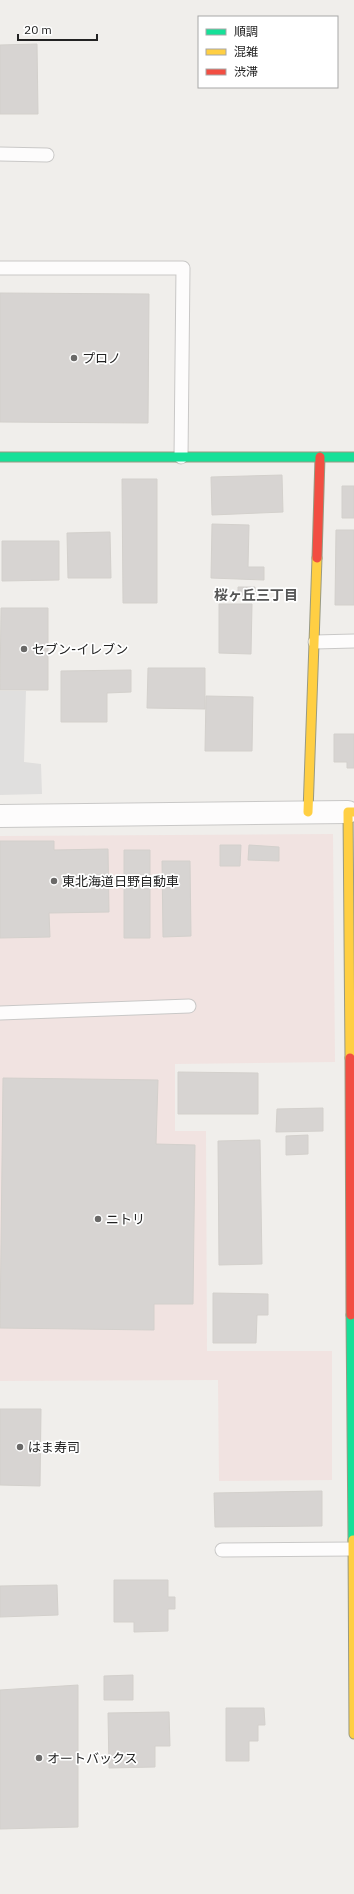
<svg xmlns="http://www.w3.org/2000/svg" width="354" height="1894" font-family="'IBM Plex Sans','Noto Sans JP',sans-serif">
	<rect width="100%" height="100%" fill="#f0eeeb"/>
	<path fill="#f1e3e1" d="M333,834L335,1062L175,1064V1131H206L207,1351H332V1480L219,1481L218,1380L0,1381V836Z"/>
	<path fill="#e0dfde" d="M0,691H26L24,762L41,764L42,794L0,795Z"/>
	<path fill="#d7d4d2" stroke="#d3d0cc" d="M37,44L38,114H0V45Z
		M0,293L149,294L148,423L0,422Z
		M282,475L283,512L212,515L211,477Z
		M122,479H157V603H123Z
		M342,486H354V518H342Z
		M212,524L249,525L248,567H264V580L211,578Z
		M336,530H354V605H335Z
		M110,532L111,578H68L67,533Z
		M2,541H59V580L2,581Z
		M238,587H255V595H238Z
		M219,604H252L251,654L219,653Z
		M1,608H48V690H0Z
		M148,668H205V709L147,708Z
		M131,670V692L107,693V722H61V671Z
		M206,696L253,697L252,751H205Z
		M334,734H354V768H347V762H334Z
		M0,841H54V850L108,849L109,912L49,913L50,937L0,938Z
		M220,845H241L240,866H220Z
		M249,845L279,847V861L248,860Z
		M124,850H150V938H124Z
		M162,861H190L191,936L163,937Z
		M178,1072L258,1073V1114H178Z
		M3,1078L158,1080L156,1144L195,1145L193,1304H154V1330L0,1328Z
		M323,1108V1131L276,1132L277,1109Z
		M308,1135V1154L286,1155V1136Z
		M260,1140L262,1264L219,1265L218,1141Z
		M213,1293L268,1294V1315H257L256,1343H213Z
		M0,1409H41L40,1486L0,1485Z
		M322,1491V1526L215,1527L214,1493Z
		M114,1580H168V1597H175V1609H168V1631L134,1632V1622H114Z
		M57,1585L58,1615L0,1617V1586Z
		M133,1675V1700H104V1676Z
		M78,1685V1827L0,1829V1690Z
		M226,1708H264L265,1725H258V1741H249V1761H226Z
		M169,1712L170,1746H155V1767L109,1768L108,1713Z"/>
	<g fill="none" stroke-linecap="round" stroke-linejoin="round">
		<g stroke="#c9c8c7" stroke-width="15">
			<path id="lane" d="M0,154L47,155
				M0,268H183L181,457
				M315,642L354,641
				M0,1013L189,1006
				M222,1550L353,1549"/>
		</g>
		<g stroke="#c9c8c7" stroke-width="24">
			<path id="street" d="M0,816L348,812"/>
		</g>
		<g stroke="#999a82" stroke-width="11">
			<path id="fast" d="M0,457H354
				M351,1315L353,1540"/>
		</g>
		<g stroke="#999a82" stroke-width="11">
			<path id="slow" d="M308,812L317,558
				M350,1058L348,812H354
				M353,1540L354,1734"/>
		</g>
		<g stroke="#999a82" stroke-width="11">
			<path id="jam" d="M317,558L320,457
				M350,1058L351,1315"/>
		</g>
		<use href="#lane" stroke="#fdfcfc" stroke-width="13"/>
		<use href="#street" stroke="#fdfcfc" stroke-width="22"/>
		<use href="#fast" stroke="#16e098" stroke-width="9"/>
		<use href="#slow" stroke="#ffcf43" stroke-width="9"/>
		<use href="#jam" stroke="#f24e42" stroke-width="9"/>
	</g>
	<g fill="#6a6968" stroke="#fff" stroke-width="1.5">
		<circle cx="74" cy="358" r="4"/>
		<circle cx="24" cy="649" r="4"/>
		<circle cx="54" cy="881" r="4"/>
		<circle cx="98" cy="1219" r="4"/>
		<circle cx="20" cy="1447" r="4"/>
		<circle cx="39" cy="1758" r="4"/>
	</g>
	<g text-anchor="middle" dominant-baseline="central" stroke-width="3.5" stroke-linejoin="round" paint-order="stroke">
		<g font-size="13" fill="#222" stroke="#fff" text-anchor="start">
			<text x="82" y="358">プロノ</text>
			<text x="32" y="649">セブン-イレブン</text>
			<text x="62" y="881">東北海道日野自動車</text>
			<text x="106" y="1219">ニトリ</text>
			<text x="28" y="1447">はま寿司</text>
			<text x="47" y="1758">オートバックス</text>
		</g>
		<g font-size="14" font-weight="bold" fill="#555" stroke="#fff">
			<text x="256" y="595">桜ヶ丘三丁目</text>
		</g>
	</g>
	<rect x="198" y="16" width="140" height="72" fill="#ffffff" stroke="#a7a7a7"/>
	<rect x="206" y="29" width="20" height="6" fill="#16e098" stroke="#a7a7a7"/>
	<text x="234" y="36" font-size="12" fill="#222222">順調</text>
	<rect x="206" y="49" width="20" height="6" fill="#ffcf43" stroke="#a7a7a7"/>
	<text x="234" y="56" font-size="12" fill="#222222">混雑</text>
	<rect x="206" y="69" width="20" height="6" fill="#f24e42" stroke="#a7a7a7"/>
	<text x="234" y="76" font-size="12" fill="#222222">渋滞</text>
	<path d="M18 34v6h79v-6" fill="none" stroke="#222222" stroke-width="2"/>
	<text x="24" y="34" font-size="12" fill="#222222" stroke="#ffffff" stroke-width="3" paint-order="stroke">20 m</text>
</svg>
